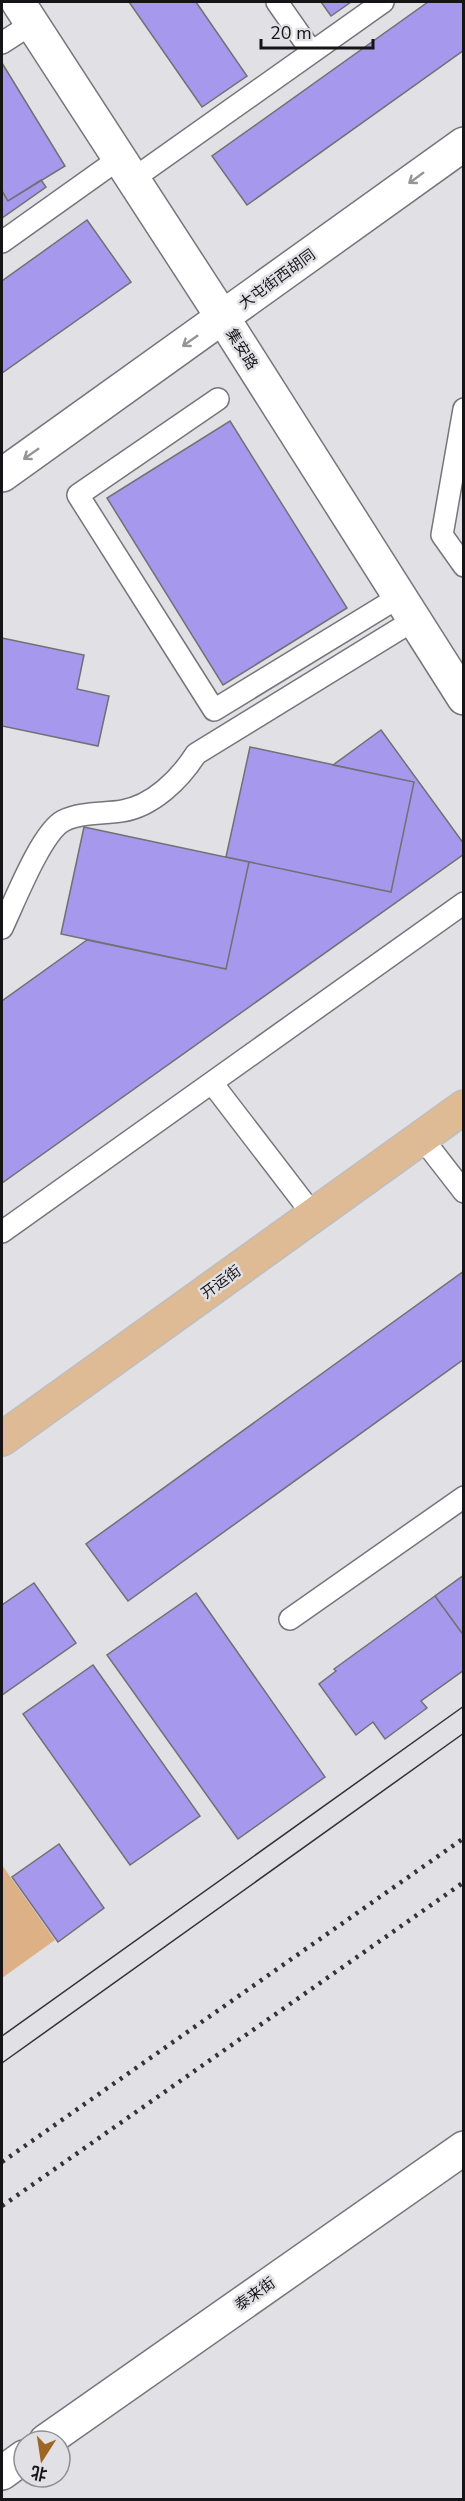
<svg xmlns="http://www.w3.org/2000/svg" width="465" height="2501" font-family="'Nunito Sans','Noto Sans SC',sans-serif">
	<rect width="100%" height="100%" fill="#e0e0e5"/>
	<path fill="#ddb085" d="M2,1865L55,1940L2,1978Z"/>
	<path fill="#a698ec" stroke="#717075" stroke-width="1.5" d="M129,2H196L247,76L202,107Z
		M321,2H351L331,16Z
		M428,2H464V50L247,205L212,156Z
		M2,63L65,166L8,201L2,191Z
		M41,180L46,187L2,218V191L8,201Z
		M87,220L131,282L2,373V281Z
		M230,421L347,608L223,685L107,498Z
		M2,638L84,655L77,689L109,696L98,746L2,726Z
		M381,730L464,844V854L2,1183V1001L87,940L226,969L249,862L391,892L414,782L333,765Z
		M250,747L414,782L391,892L226,857Z
		M84,827L249,862L226,969L61,934Z
		M464,1271V1359L128,1601L86,1544Z
		M464,1575V1636L435,1596Z
		M34,1583L76,1643L2,1695V1605Z
		M196,1593L325,1777L238,1839L107,1655Z
		M435,1596L464,1636V1670L421,1701L427,1708L385,1739L373,1722L356,1735L319,1684L336,1671L334,1669Z
		M93,1665L200,1816L130,1865L23,1714Z
		M59,1844L104,1908L58,1942L12,1877Z"/>
	<g fill="none" stroke-linecap="round" stroke-linejoin="round">
		<g stroke="#76757a" stroke-width="24">
			<path id="service" d="M277,2L312,52
				M2,43L33,23
				M133,179L383,2
				M2,242L120,158
				M218,399L78,495L214,710L399,597
				M464,409L442,535L464,566
				M2,928C14,903 41,833 63,821C80,812 103,814 122,811C153,806 180,779 196,754L414,620
				M212,1083L314,1216
				M422,1138L464,1192
				M2,1232L464,903
				M290,1619L464,1497"/>
		</g>
		<g stroke="#76757a" stroke-width="36">
			<path id="minor" d="M2,475L464,144
				M46,2441L464,2148
				M2,2473L24,2457"/>
		</g>
		<g stroke="#76757a" stroke-width="36">
			<path id="tertiary" d="M18,2L223,318L464,698"/>
		</g>
		<g stroke="#bdbdbe" stroke-width="36">
			<path id="primary" d="M2,1439L464,1107"/>
		</g>
		<use href="#service" stroke="#fff" stroke-width="21"/>
		<use href="#minor" stroke="#fff" stroke-width="33"/>
		<use href="#tertiary" stroke="#fff" stroke-width="33"/>
		<use href="#primary" stroke="#dfbb95" stroke-width="33"/>
		<path stroke="#333336" stroke-width="1.5" d="M2,2036L464,1706
			M2,2063L464,1733"/>
		<path stroke="#333336" stroke-width="4.5" stroke-dasharray="3 6" stroke-linecap="butt" d="M2,2162L464,1838
			M2,2206L464,1882"/>
	</g>
	<defs><path id="oneway-shaft" d="M-6 0H5M1.5-3L5.5 0L1.5 3" fill="none" stroke-width="1.6" stroke-linecap="round" stroke-linejoin="round" transform="scale(1.5)"/></defs>
	<g stroke="#969697">
		<use href="#oneway-shaft" transform="translate(416 178) rotate(144)"/>
		<use href="#oneway-shaft" transform="translate(190 341) rotate(145)"/>
		<use href="#oneway-shaft" transform="translate(31 454) rotate(145)"/>
	</g>
	<g text-anchor="middle" dominant-baseline="central" stroke-width="5" stroke-linejoin="round" paint-order="stroke">
		<g font-size="15" fill="#151517" stroke="#e0e0e5">
			<text transform="translate(277 279) rotate(-36)">大屯街西胡同</text>
			<text transform="translate(242 349) rotate(58)">集安路</text>
			<text transform="translate(221 1282) rotate(-36)">开运街</text>
			<text transform="translate(255 2294) rotate(-35)">泰来街</text>
		</g>
	</g>
	<rect width="465" height="2501" fill="none" stroke="#151517" stroke-width="6"/>
	<g transform="translate(42 2459) rotate(192)"><circle r="28" fill="#e0e0e5" stroke="#8f8f93" stroke-width="1.5"/>
	<path d="M0-4.5L10 22L0 15L-10 22Z" fill="#9e6523"/>
	<text y="-9" font-size="16" font-weight="bold" text-anchor="middle" fill="#151517">北</text>
	</g>
	<path d="M261 39v9h112v-9" fill="none" stroke="#151517" stroke-width="3"/>
	<text x="270" y="39" font-size="18" fill="#151517" stroke="#e0e0e5" stroke-width="4.5" paint-order="stroke">20 m</text>
</svg>
